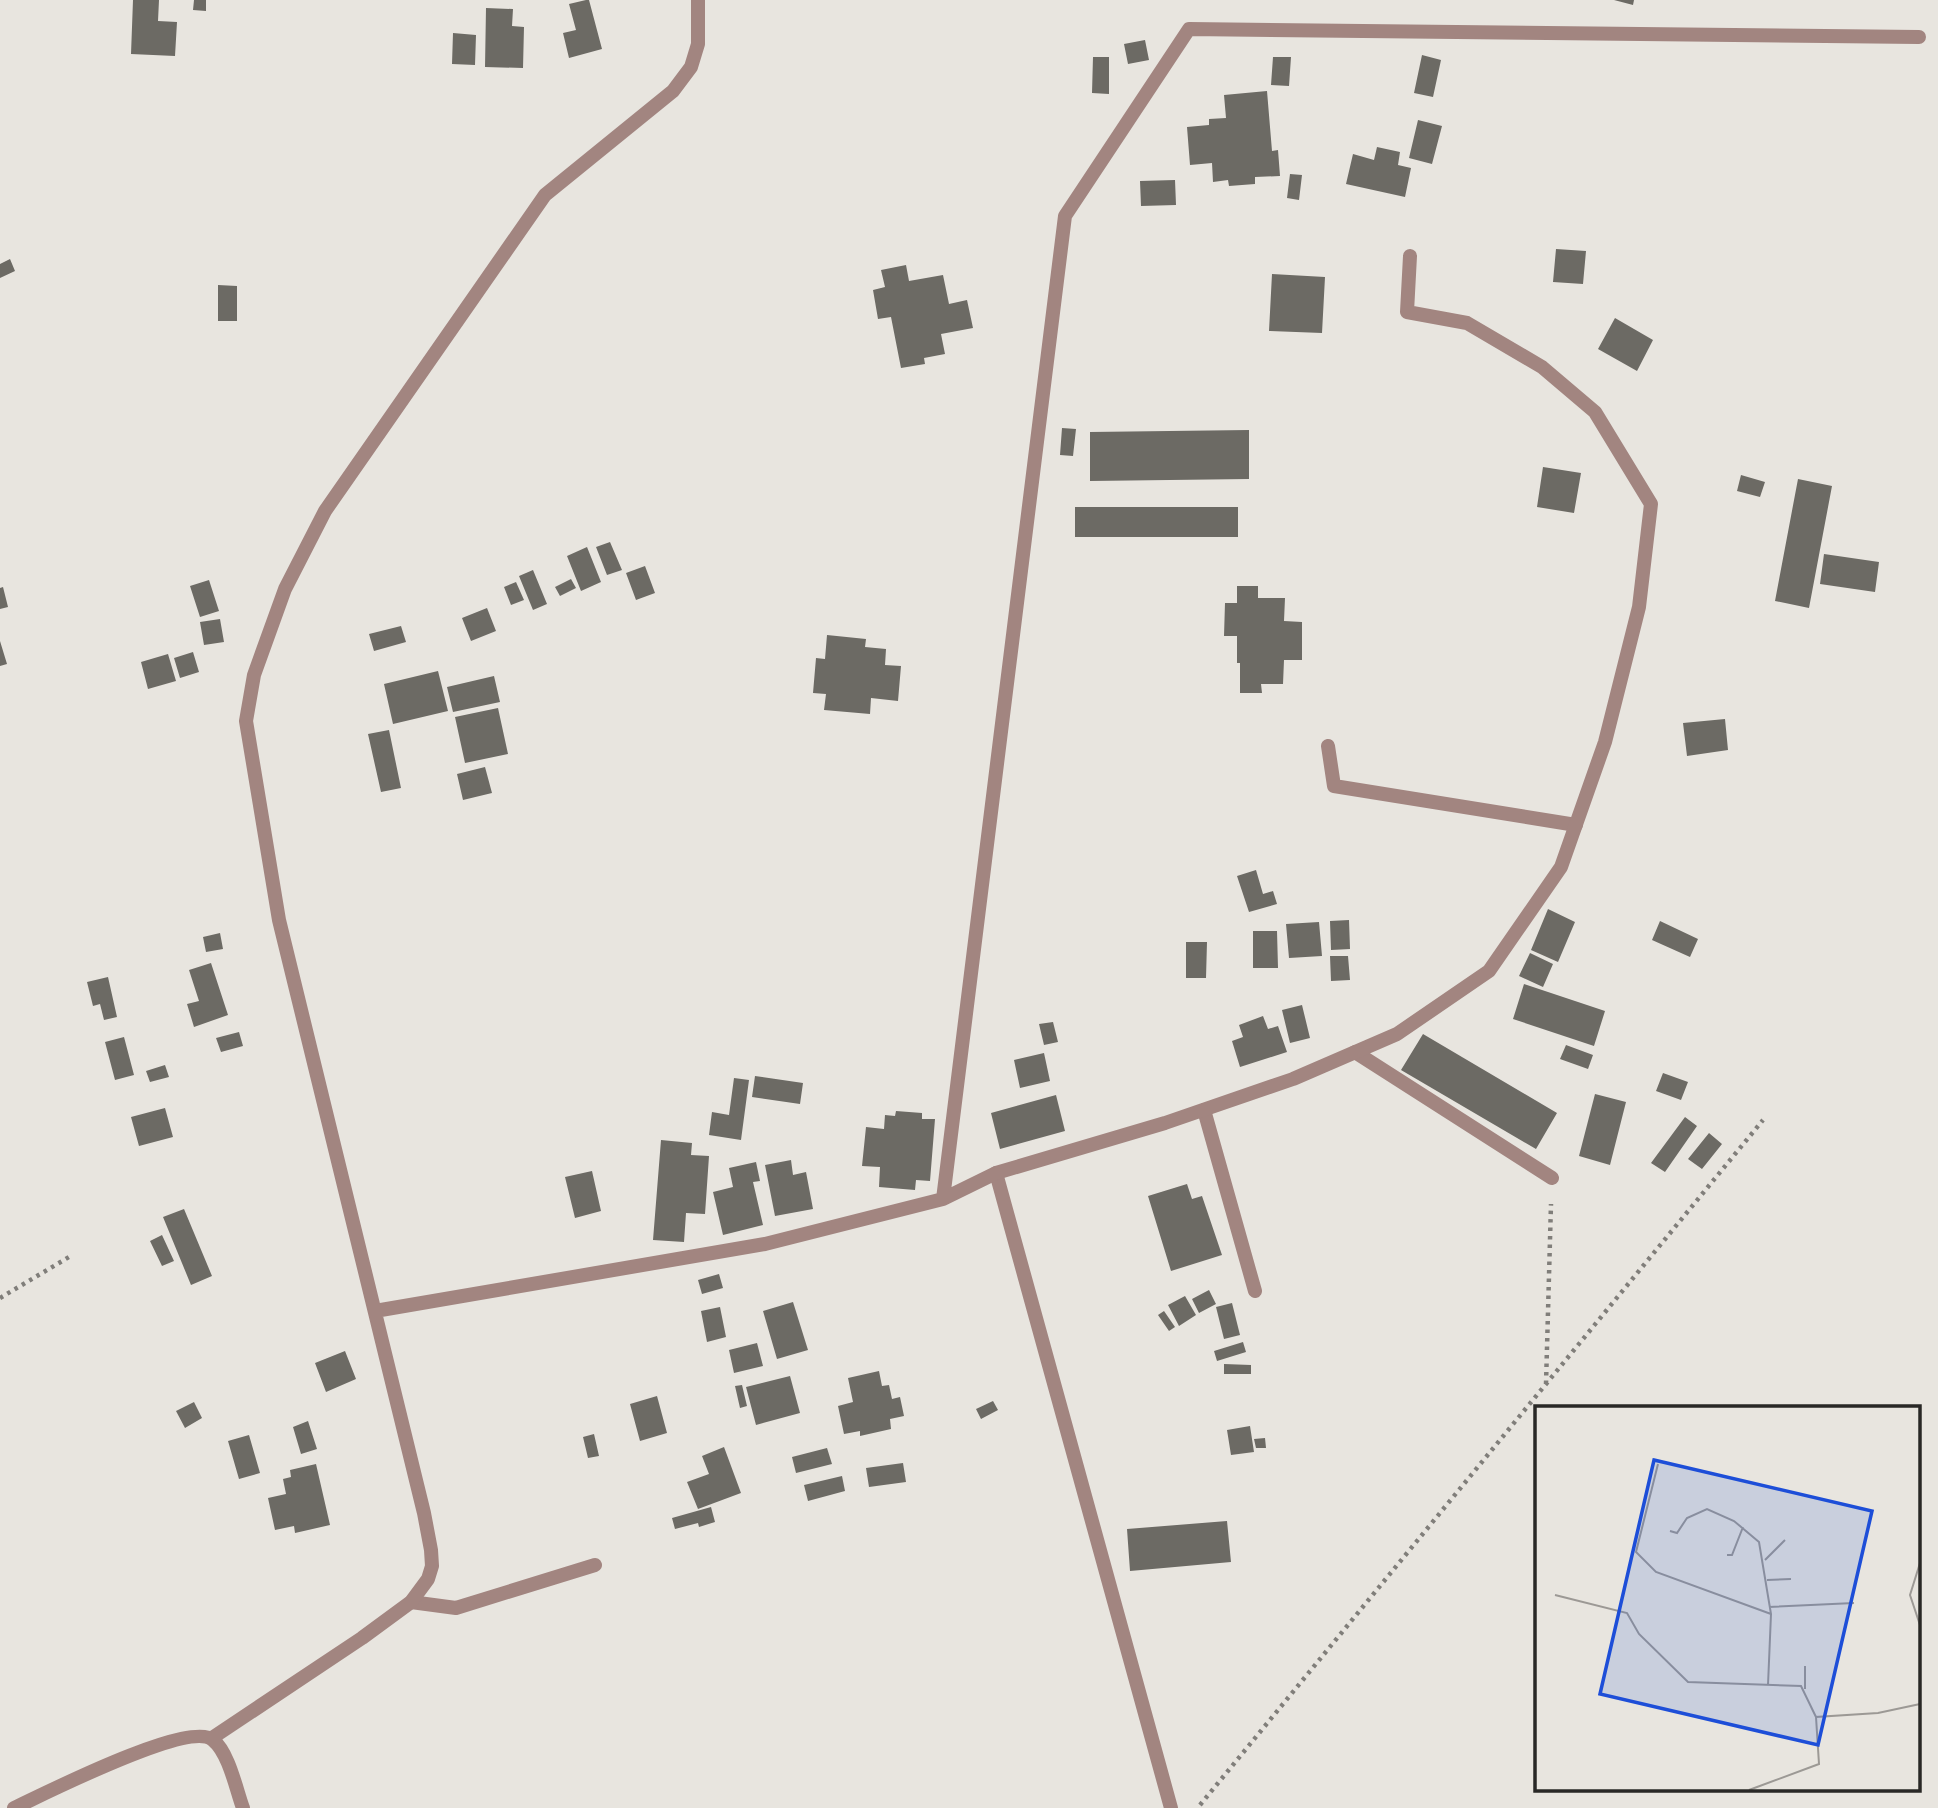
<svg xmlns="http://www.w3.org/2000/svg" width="1938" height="1808" font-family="'Nunito Sans',sans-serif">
	<rect width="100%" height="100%" fill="#e8e5df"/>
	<path fill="#6c6a64" d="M133,0H159L158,21L177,22L175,56L131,54Z
		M194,0H206V11L193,10Z
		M586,0H589L602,49L569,58L563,33L576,30L569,4Z
		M1614,0H1634L1633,5Z
		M486,8L513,9L512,26L524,27L523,68L485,67Z
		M453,33L476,35L475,65L452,64Z
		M1145,40L1149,60L1128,64L1124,44Z
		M1422,55L1441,60L1433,97L1414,93Z
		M1093,57H1109V94L1092,93Z
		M1273,57H1291L1289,86L1271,85Z
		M1267,91L1272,151L1278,150L1280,176L1255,177V184L1229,186L1228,180L1213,182L1212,163L1190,165L1187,127L1209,125V119L1226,118L1224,95Z
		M1418,120L1442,126L1432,164L1409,158Z
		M1377,147L1400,152L1398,165L1411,168L1405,197L1346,184L1353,154L1374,160Z
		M1290,174L1302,175L1299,200L1287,198Z
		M1175,180L1176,205L1141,206L1140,181Z
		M1556,249L1586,251L1583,284L1553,282Z
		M10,259L15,271L0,278V264Z
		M906,265L909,281L943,275L949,304L967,300L973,328L941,334L945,354L924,358L925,364L901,368L891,317L878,319L873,290L885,287L881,270Z
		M1272,274L1325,277L1322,333L1269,331Z
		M218,285L237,286V321H218Z
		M1615,318L1653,340L1637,371L1598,349Z
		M1062,428L1076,429L1073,456L1060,455Z
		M1249,430V479L1090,481V432Z
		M1543,467L1581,473L1574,513L1537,507Z
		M1741,475L1765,482L1760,497L1737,491Z
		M1798,479L1832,486L1809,608L1775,601Z
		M1075,507H1238V537H1075Z
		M610,542L622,570L607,575L596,547Z
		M587,547L601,582L581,591L567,556Z
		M1824,554L1879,562L1875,592L1820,584Z
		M645,566L655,593L636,600L626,573Z
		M533,570L547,604L533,610L519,576Z
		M571,579L576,588L560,596L555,587Z
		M209,580L219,611L200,617L190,586Z
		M516,582L524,600L511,605L504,587Z
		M1237,586H1258V598H1285L1284,621L1302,622V660H1284L1283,684H1261L1262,693H1240V663H1237V636H1224L1225,603H1237Z
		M3,587L8,607L0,609V588Z
		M487,608L496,631L471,641L462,618Z
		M220,619L224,642L204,645L200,622Z
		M401,626L406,642L374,651L369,634Z
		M827,635L866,639L865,647L886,649L885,665L901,666L898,701L871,698L870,714L824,710L826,694L813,693L816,658L825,659Z
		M0,641L7,664L0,666Z
		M193,652L199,672L180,678L174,658Z
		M168,654L176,681L148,689L141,662Z
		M438,671L448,711L393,724L384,684Z
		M494,676L500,702L453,712L447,687Z
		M498,708L508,754L465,763L455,717Z
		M1725,719L1728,750L1687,756L1683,723Z
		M389,730L401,788L381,792L368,734Z
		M485,767L492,793L463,800L457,774Z
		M1256,870L1263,894L1273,891L1277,904L1249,912L1237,876Z
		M1548,909L1575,922L1558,962L1531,950Z
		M1349,920L1350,949L1331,950L1330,921Z
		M1660,921L1698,939L1690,957L1652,940Z
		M1319,922L1322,956L1289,958L1286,924Z
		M1253,931H1277L1278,968H1253Z
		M220,933L223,949L206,952L203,937Z
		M1186,942H1207L1206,978H1186Z
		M1530,953L1553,964L1543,987L1519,976Z
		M1330,956H1348L1350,980L1331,981Z
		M211,963L228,1015L194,1027L187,1004L199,1001L189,970Z
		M108,977L117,1017L104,1020L100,1004L93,1006L87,982Z
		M1524,984L1605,1011L1594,1046L1513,1019Z
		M1302,1005L1310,1038L1290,1043L1282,1010Z
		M1263,1016L1268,1029L1278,1026L1287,1052L1240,1067L1232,1041L1243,1037L1239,1025Z
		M1053,1022L1058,1042L1044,1045L1039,1024Z
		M239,1032L243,1046L221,1052L216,1038Z
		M1423,1034L1557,1113L1536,1149L1401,1070Z
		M124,1037L134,1075L115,1080L105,1042Z
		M1566,1045L1593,1055L1588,1069L1560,1059Z
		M1044,1053L1050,1081L1020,1088L1014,1060Z
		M165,1065L169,1077L150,1082L146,1071Z
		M1663,1073L1688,1082L1681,1100L1656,1091Z
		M755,1076L803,1083L800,1104L752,1097Z
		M734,1078L749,1080L741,1140L709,1135L712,1112L729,1115Z
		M1595,1094L1626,1102L1610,1165L1579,1156Z
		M1056,1095L1065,1131L1000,1149L991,1113Z
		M165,1108L173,1137L139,1146L131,1117Z
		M896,1111L922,1113V1119H935L930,1181L916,1180L915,1190L879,1187L880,1167L862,1166L866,1127L884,1129L885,1115L895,1116Z
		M1685,1117L1697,1126L1665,1172L1651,1163Z
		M1709,1133L1722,1144L1702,1169L1688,1159Z
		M661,1140L692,1143L691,1155L709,1156L705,1214L686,1213L684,1242L653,1240Z
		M791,1160L793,1175L806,1172L813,1209L775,1216L765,1165Z
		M756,1162L760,1181L753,1182L763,1225L723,1235L713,1192L733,1187L729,1168Z
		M592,1171L601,1211L575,1218L565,1177Z
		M1187,1184L1192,1199L1202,1196L1222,1255L1171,1271L1148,1196Z
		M184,1209L212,1276L191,1285L163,1217Z
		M162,1235L174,1261L162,1266L150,1241Z
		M719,1274L723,1288L702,1294L698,1280Z
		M1209,1290L1216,1304L1199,1313L1192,1299Z
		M1185,1296L1196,1315L1179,1326L1168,1305Z
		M793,1302L808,1350L777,1359L763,1311Z
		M1232,1303L1240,1335L1224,1339L1216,1307Z
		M720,1307L726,1337L707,1342L701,1311Z
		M1164,1311L1175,1327L1169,1331L1158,1315Z
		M1243,1342L1246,1352L1217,1361L1214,1351Z
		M757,1343L763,1366L734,1373L729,1350Z
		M345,1351L356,1379L326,1392L315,1363Z
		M1224,1364L1251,1365V1374H1224Z
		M879,1371L882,1386L889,1385L892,1399L900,1397L904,1416L890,1419L891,1429L860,1436V1431L844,1434L838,1406L853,1402L848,1378Z
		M790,1376L800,1413L756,1425L746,1387Z
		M742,1385L747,1406L740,1408L735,1386Z
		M657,1396L667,1433L640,1441L630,1404Z
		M993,1401L998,1410L981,1419L976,1409Z
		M194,1402L202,1418L185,1428L176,1411Z
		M308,1421L317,1449L301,1454L293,1427Z
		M1250,1426L1254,1452L1231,1455L1227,1430Z
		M594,1434L599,1456L588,1458L583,1437Z
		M249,1435L260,1473L239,1479L228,1441Z
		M1265,1438L1266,1448H1256L1254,1439Z
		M724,1447L741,1493L698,1509L687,1482L709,1474L702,1456Z
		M827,1448L832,1464L796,1473L792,1457Z
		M903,1463L906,1482L869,1487L866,1468Z
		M316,1464L330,1525L295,1533L294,1526L275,1530L268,1498L286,1494L283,1479L291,1477L290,1470Z
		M842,1476L845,1491L808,1501L804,1485Z
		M711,1507L715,1522L699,1527L698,1523L675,1529L672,1518Z
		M1227,1521L1231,1562L1130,1571L1127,1529Z"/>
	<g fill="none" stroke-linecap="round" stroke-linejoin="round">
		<path stroke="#807e7a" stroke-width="4.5" stroke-dasharray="3.5 5" stroke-linecap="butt" d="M0,1298L69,1257
			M1546,1384L1551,1204
			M1200,1805L1763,1120"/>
		<path stroke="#a28580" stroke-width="14" d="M1328,746L1334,786L1576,825
			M1355,1052L1552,1178
			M1204,1110L1255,1291
			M996,1173L1171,1808
			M411,1602L456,1608L595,1565"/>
		<path stroke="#a28580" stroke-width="14" d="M943,1199L1065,216L1189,29L1919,37
			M375,1311L765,1244L943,1199L996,1173L1165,1123L1293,1079L1397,1034L1489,971L1561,867L1605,742L1639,607L1651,504L1595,412L1542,367L1467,323L1407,312L1410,256
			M212,1738L362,1638L411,1602L428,1579L432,1566L431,1550L424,1513L279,920L246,721L254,675L285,589L325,511L545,195L673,91L691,67L698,44V0
			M14,1808C44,1794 189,1720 213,1740C229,1753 236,1789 243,1808"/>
	</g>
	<g transform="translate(1535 1406)">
		<rect width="385" height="385" fill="#e8e5df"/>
		<path fill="none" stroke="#9c9995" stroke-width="2" d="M123,58L101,146L121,166L236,208M135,125L142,127L152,112L172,103L199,115L224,136L236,208L233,279M192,149H197L208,121M230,154L250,134M385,157L375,189L385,219M232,174L256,173M20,189L92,207L104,228L153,276L266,280L281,311M234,201L319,197M270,283V260M214,384L284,358L281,311L343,307L385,298"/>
		<path fill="#1d4ed8" fill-opacity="0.15" stroke="#1d4ed8" stroke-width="3.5" d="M119,54L337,105L283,339L65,288Z"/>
		<rect width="385" height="385" fill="none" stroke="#292826" stroke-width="3.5"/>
	</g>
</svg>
